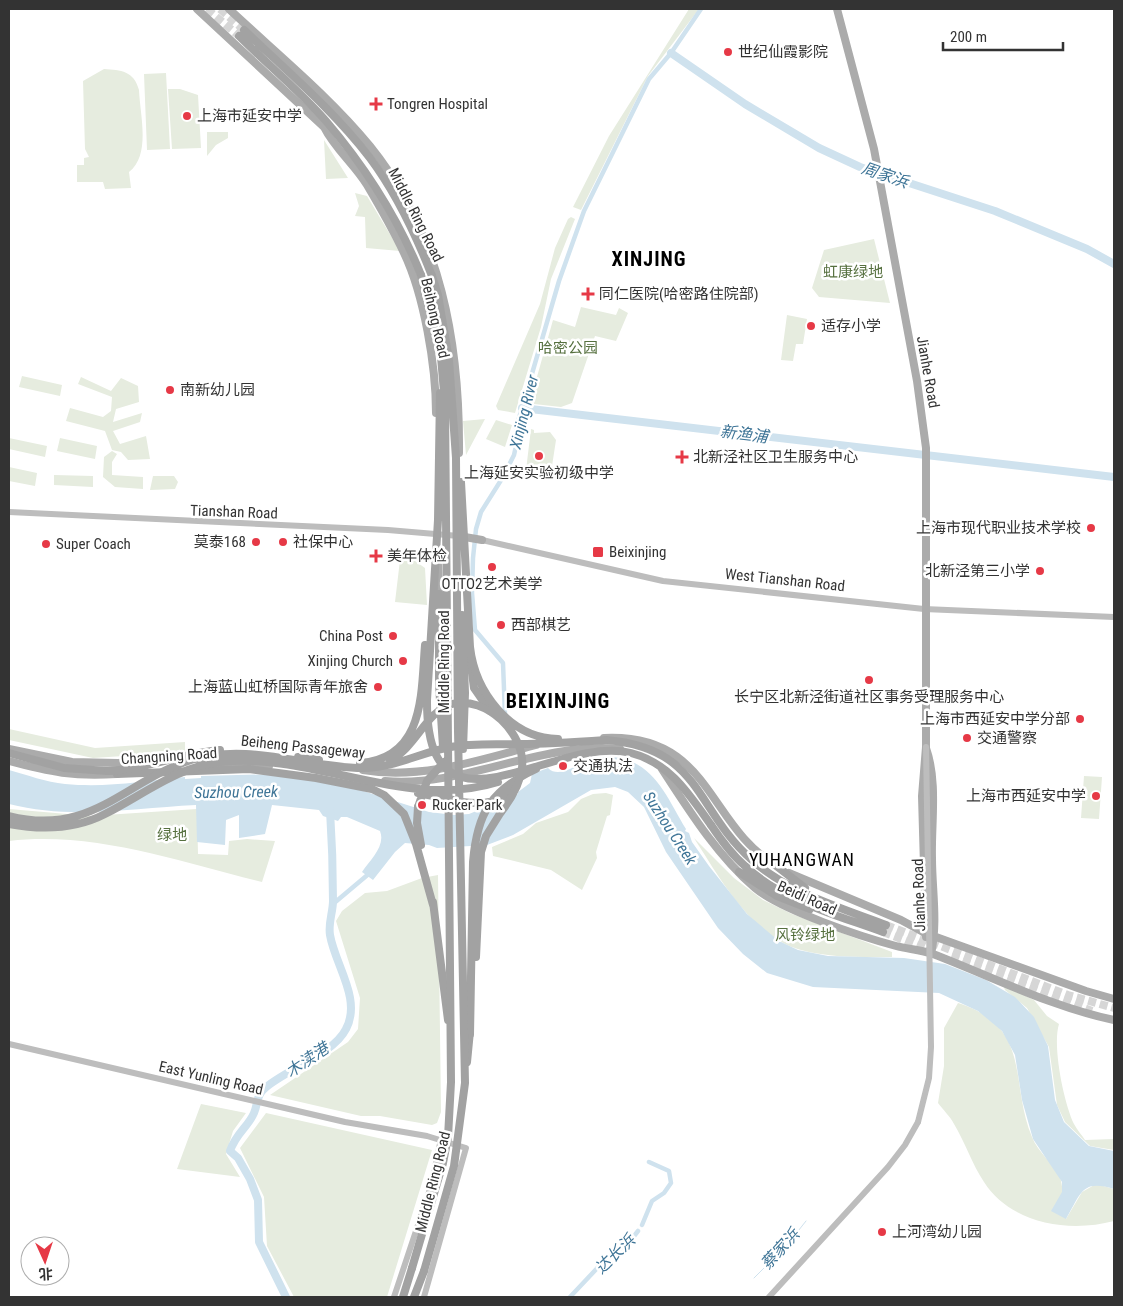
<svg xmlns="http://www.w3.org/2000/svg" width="1123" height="1306" font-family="'Roboto Condensed','Noto Sans SC',sans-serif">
	<rect width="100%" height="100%" fill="#fff"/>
	<path fill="#e6ecdf" d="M689,9H699L648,76L581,210L573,207L609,136Z
		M104,69C121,70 134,71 139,90C140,115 151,155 129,172L131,188L105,189L103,182H77V165H84V158L89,157L85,149L83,81Z
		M166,73L170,149L147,150L144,74Z
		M168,89H180L198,95L201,148L172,149Z
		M207,132H228V138L216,145L207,156Z
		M324,140L348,178L326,179Z
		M355,193L367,196L400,251L366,248L365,217L355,216L359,206Z
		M571,217L575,219L551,279L541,327L515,413L498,410L496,406L540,304L555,248L568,219Z
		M874,239L890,303L819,297L812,288L824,250Z
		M581,307L616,315L619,308L628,313L616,341L595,336L572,403L561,407L534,404L531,398L553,320L575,327Z
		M787,315L807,319L803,344H796L793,361L781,360Z
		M22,376L62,385L60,396L19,387Z
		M81,377L111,391L121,378L138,386L139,402L116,409L113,422L142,413L140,422L113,431L120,444L146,436L150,459L128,460L121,452L112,450L105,431L66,421L70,408L103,417L111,411L112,397L78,384Z
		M485,419L466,455L463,421Z
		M496,420L512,425L505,447L486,439Z
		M531,429L534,430V433L550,432L556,440L552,466L547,471L538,472L530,467L529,470H526Z
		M9,438L47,446L45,457L9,449Z
		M60,438L97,446L95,459L57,451Z
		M112,451L117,454L112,462V475L143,477V489L115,487L103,477L104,457Z
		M9,467L37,473L35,486L9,481Z
		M54,475L93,476V487L54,485Z
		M153,476H174L178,482L175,489L150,490Z
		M400,560L415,561L425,568L427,605L395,602Z
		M9,729L95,748L185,742V752L93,758L9,740Z
		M1084,776L1102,777L1099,819L1081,818Z
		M606,793L613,795L610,815L607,816L596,852L597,858L582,890L551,870L493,856L492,847L523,834L536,823L568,812L581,799L593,794Z
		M9,809L90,816L197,809L198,854L228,855L229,841L247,839L275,841L262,882C180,862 95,831 9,841Z
		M694,838L734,878L763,900L792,914L892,952V957C861,957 831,958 801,950C753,938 719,877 694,838Z
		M438,875L441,1112L437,1123L432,1125L380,1116H361L270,1095L348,1042L358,1029L360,998L336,921L342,911L365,893L387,891L422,878Z
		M1003,985L1034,1000L1047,1016L1059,1024C1052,1046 1064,1103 1074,1124C1077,1130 1082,1135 1085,1140L1114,1139V1150L1090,1146L1065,1122L1057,1105L1049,1047L1027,1008L1005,990Z
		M958,1003C1033,1027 1009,1082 1032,1137C1038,1153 1054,1163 1060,1178C1063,1184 1064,1210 1066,1219L1082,1192L1096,1184L1114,1189V1221C1069,1233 1011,1224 984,1182C972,1164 965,1142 954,1124C950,1116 943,1110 938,1103L944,1066V1028Z
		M201,1104L246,1113L233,1131L226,1154L240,1177L177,1169Z
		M266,1113L432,1150L387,1297H294L267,1246L264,1197L240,1148Z"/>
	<path fill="#cfe2ee" d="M612,757C654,760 667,798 686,829L685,831L689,833L692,842L709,866L747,914L779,941L798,950L828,956L904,958L945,964L986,980L1015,997L1034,1017L1048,1046L1055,1100L1064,1122L1089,1146L1114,1151V1189C1081,1179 1081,1194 1066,1219L1051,1211L1062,1192V1182L1033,1139L1022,1100L1015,1055L1002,1031L978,1011L939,993L813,987L767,973L743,954L718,928L666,852L644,807L628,792L615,787L591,790L513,835L487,845L437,848L429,845L405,843L395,852L373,880L362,872C370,860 386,846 380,831L347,817H341L338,821L323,816L319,810L272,805L265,834L239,838V815L226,820L225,845L197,842L196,805C133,808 71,820 9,804V770C27,775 46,782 65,784C107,788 143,781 185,777V779L201,778V776L279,774L354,788L429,812L454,815L469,814L518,794V792L530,783L532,774L548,768C560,780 579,762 592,759C598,757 605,757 612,757Z"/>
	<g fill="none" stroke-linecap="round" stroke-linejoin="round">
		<path stroke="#cfe2ee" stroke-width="1" d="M754,1278L787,1245L806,1221"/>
		<path stroke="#cfe2ee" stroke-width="4.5" d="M505,715L503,663L475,630L472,593L473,558L476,529L481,512L503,477L514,455L518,437L516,428L522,408L559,281L584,211L649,79L671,53L701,9
			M333,904L371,872
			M642,1225L652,1201L664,1193L671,1183L669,1171L649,1162
			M570,1297L603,1262L631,1240L638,1231"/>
		<path stroke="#cfe2ee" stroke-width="8" d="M671,53L745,104L819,148L860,167L995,211L1087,249L1114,264
			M522,408L1114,477
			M286,1297L259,1242L258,1200L250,1179L238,1158L230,1151C236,1133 248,1127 254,1113C258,1104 256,1096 264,1089C284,1070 333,1055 346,1029C362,999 335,965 330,935C328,923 333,912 333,901C333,870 332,840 330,810"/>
		<path stroke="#d6d6d6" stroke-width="8" stroke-dasharray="8 4" stroke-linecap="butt" d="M207,9L239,36
			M220,9L244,30
			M886,925L1068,995L1114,1008
			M883,932L935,952
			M951,957L1092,1011"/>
		<path stroke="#bdbdbd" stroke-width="6" d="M9,512L388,530L459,536
			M482,540L663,581L924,609L1114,617
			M9,1044L345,1122L427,1136L466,1148L424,1297
			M394,1297L431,1186L441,1139
			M769,1297L888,1167L905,1145L918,1122"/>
		<path stroke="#ababab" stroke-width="8" d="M197,9L324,127C335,149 354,164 367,185C380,207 393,230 404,253C424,295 436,366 436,413
			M229,9C276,53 329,96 370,146C441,234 460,343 459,453
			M837,9L874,149L917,381L926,448V747L922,796L926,937
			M459,536L482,540
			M438,565L439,594
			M604,738C713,733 706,827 779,867
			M926,748C938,782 931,823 932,858C932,890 938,922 931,954L930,950
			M9,749L72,762L118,763L158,760
			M9,761C50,772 74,777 117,774
			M209,767L269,766
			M662,769C690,812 717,855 755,888C781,910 862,937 896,946C908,949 921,950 933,954C993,977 1051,1007 1114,1020
			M363,770C421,780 480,760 536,745
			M385,781C465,788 540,741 620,749
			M789,873L901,920L925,933L1086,991L1114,999"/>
		<path stroke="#a2a2a2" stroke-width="8" d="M244,30C287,71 334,111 370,158C397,194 416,235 432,276
			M239,36C267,64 300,91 326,121C366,168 398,218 421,275
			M470,658L474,688L490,711
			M606,740C702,748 694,809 752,860C789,893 841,908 886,925
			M9,753L64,768L108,771
			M298,757L319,760
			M117,774L249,769L316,778L372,789L384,795L404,814L416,844L433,905
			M462,802C484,805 502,803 516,784
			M418,807L417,823L421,845
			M711,825C721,840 731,854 745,866C782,901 837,915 883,932
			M774,864L805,888
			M739,872L777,896L810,909
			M433,902L448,1020
			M476,957L481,852L486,836L501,812
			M470,1035L473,862C477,813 491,790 536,769
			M467,1062L470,1031
			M403,1297L412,1268
			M414,1297L424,1271"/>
		<path stroke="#bdbdbd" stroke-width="6" d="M918,1122L929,1078L931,1047L926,747"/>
		<path stroke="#a2a2a2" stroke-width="8" d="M440,393L438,520L427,700C426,853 554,733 631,753C670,763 689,794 711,825
			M461,482L470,647C475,691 509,738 558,739
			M439,594V685L443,747
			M462,615L465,693L463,749
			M390,760C416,748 425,712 452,704C486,695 526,734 522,768C520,784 511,799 501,812
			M360,763C425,758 421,694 425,645
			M108,771C147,769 182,753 220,750
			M418,793L453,800
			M418,807L427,781L444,762
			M9,816C91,837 123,782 191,760C250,742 305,768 363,768C395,768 421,752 451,747C473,743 497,745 519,744C548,744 577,742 606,740
			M9,824C41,830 76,829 105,814C143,795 178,766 221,762C314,752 406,811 498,782
			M412,1268L443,1163L448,1137L451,1082L445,404L441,357L421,275
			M424,1271L454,1166L465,1083L458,731L456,458L449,360L438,295L432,276"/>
	</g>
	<g fill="#e63946" stroke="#fff" stroke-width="2">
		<circle cx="728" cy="52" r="5"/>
		<path d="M373.5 96.5h5v5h5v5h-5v5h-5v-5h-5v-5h5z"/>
		<circle cx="187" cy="116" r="5"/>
		<path d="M585.5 286.5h5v5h5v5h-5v5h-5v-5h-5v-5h5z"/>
		<circle cx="811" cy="326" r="5"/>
		<circle cx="170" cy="390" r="5"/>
		<circle cx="539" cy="456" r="5"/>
		<path d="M679.5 449.5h5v5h5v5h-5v5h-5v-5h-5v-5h5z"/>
		<circle cx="1091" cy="528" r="5"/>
		<circle cx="256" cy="542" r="5"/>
		<circle cx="283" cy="542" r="5"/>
		<circle cx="46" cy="544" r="5"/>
		<rect x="592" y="546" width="12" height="12" rx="2.5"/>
		<path d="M373.5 548.5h5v5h5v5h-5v5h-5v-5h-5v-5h5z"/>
		<circle cx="492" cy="567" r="5"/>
		<circle cx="1040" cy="571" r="5"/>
		<circle cx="501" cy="625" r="5"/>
		<circle cx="393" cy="636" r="5"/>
		<circle cx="403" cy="661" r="5"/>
		<circle cx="869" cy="680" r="5"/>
		<circle cx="378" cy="687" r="5"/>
		<circle cx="1080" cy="719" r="5"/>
		<circle cx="967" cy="738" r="5"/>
		<circle cx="563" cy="766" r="5"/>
		<circle cx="1096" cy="796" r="5"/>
		<circle cx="422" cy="805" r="5"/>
		<circle cx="882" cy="1232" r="5"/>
	</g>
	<g text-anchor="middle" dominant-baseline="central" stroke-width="5" stroke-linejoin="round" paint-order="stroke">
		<g font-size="15" fill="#333" stroke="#fff" text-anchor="start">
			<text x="738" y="52">世纪仙霞影院</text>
			<text x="387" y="104">Tongren Hospital</text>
			<text x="197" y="116">上海市延安中学</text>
			<text x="599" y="294">同仁医院(哈密路住院部)</text>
			<text x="821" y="326">适存小学</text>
			<text x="180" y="390">南新幼儿园</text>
			<text x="693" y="457">北新泾社区卫生服务中心</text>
			<text x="539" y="473" text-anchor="middle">上海延安实验初级中学</text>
			<text x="1081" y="528" text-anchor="end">上海市现代职业技术学校</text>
			<text x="246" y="542" text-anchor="end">莫泰168</text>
			<text x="293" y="542">社保中心</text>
			<text x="56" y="544">Super Coach</text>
			<text x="609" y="552">Beixinjing</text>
			<text x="387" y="556">美年体检</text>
			<text x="1030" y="571" text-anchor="end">北新泾第三小学</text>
			<text x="492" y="584" text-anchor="middle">OTTO2艺术美学</text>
			<text x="511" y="625">西部棋艺</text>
			<text x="383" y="636" text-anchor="end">China Post</text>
			<text x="393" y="661" text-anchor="end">Xinjing Church</text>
			<text x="368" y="687" text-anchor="end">上海蓝山虹桥国际青年旅舍</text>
			<text x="869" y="697" text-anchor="middle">长宁区北新泾街道社区事务受理服务中心</text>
			<text x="1070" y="719" text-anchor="end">上海市西延安中学分部</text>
			<text x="977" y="738">交通警察</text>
			<text x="573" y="766">交通执法</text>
			<text x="1086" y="796" text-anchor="end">上海市西延安中学</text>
			<text x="432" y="805">Rucker Park</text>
			<text x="892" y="1232">上河湾幼儿园</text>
		</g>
		<g font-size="15" fill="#333" stroke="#fff">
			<text transform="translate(416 215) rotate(63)">Middle Ring Road</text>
			<text transform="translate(435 318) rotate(77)">Beihong Road</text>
			<text transform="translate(928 372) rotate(80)">Jianhe Road</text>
			<text transform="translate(234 512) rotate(2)">Tianshan Road</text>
			<text transform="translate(785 580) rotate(6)">West Tianshan Road</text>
			<text transform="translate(444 662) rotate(-90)">Middle Ring Road</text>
			<text transform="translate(303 747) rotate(6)">Beiheng Passageway</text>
			<text transform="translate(169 756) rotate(-4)">Changning Road</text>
			<text transform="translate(919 895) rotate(-92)">Jianhe Road</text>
			<text transform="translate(807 898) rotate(24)">Beidi Road</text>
			<text transform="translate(211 1078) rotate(13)">East Yunling Road</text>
			<text transform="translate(433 1182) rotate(-76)">Middle Ring Road</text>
		</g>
		<g font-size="15" fill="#56703f" stroke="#fff">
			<text x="853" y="272">虹康绿地</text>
			<text x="568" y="348">哈密公园</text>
			<text x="172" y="835">绿地</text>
			<text x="805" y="935">风铃绿地</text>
		</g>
		<g font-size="16" font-style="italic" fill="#3f7597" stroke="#fff">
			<text transform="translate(885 175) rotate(19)">周家浜</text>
			<text transform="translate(524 412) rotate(-76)">Xinjing River</text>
			<text transform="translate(744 434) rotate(7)">新渔浦</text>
			<text transform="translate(236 792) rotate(-1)">Suzhou Creek</text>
			<text transform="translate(670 828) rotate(57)">Suzhou Creek</text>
			<text transform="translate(307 1060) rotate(-34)">木渎港</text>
			<text transform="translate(780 1249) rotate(-48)">蔡家浜</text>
			<text transform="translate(615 1254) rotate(-44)">达长浜</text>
		</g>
		<g font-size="18" letter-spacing="1" fill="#000" stroke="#fff">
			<text x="802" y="859">YUHANGWAN</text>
		</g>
		<g font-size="20" font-weight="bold" letter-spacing="1" fill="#000" stroke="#fff">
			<text x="649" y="259">XINJING</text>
			<text x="558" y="701">BEIXINJING</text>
		</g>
	</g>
	<rect width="1123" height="1306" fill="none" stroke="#333333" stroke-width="20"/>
	<g transform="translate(45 1261) rotate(177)"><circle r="24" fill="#ffffff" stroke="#adadad"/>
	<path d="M0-4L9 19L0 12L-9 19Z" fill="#e63946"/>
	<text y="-8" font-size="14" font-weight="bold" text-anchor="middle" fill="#333333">北</text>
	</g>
	<path d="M943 42v8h120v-8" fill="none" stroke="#333333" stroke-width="2.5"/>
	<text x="950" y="42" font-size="15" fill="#333333" stroke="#ffffff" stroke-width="4" paint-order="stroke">200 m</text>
</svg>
